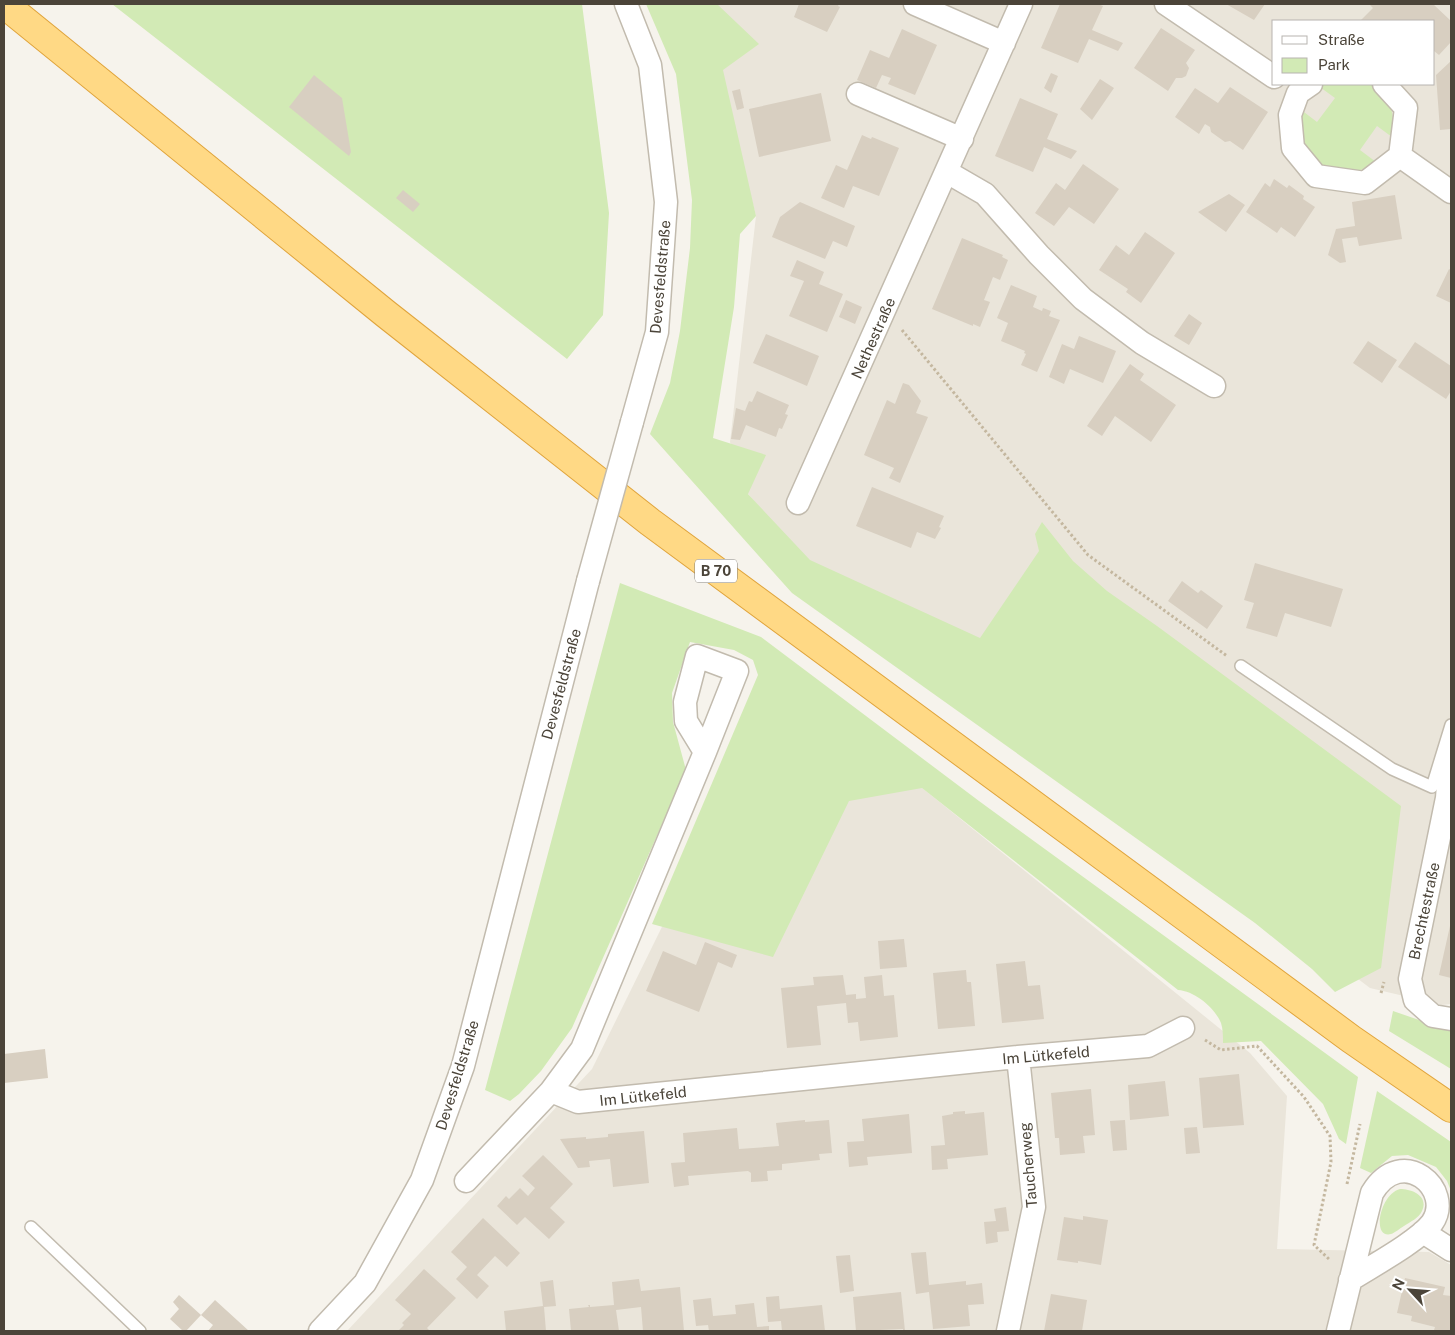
<svg xmlns="http://www.w3.org/2000/svg" width="1455" height="1335" font-family="'Public Sans',sans-serif">
	<rect width="100%" height="100%" fill="#f6f3ec"/>
	<path fill="#eae5da" fill-rule="evenodd" d="M702,4H1451V1004L1442,1005L1370,988L805,561L744,489L730,442L756,216ZM1274,21H1434V84H1274Z
		M785,677L1250,1053L1287,1096L1277,1249L1429,1252L1451,1265V1331H347L592,1069Z"/>
	<path fill="#d2eab5" d="M112,4H582L609,213L603,315L567,359Z
		M646,4H717L759,44L723,70L756,216L740,234L734,307L713,438L766,455L748,494L810,560L980,638L1039,551L1035,534L1042,522L1073,561L1107,591L1157,626L1401,806L1381,968L1335,992L1312,969L1255,923L792,593L650,434L670,383L680,331L690,248L692,200L676,74Z
		M1319,84H1373C1391,97 1396,116 1392,137L1377,126L1360,150L1376,162C1368,166 1360,172 1351,172C1335,172 1311,164 1304,148C1301,141 1301,119 1300,109L1317,122L1335,98L1317,85Z
		M620,583L761,637L979,801L1358,1077L1346,1144L1339,1139L1323,1104L1261,1041L1223,1043C1223,1037 1223,1029 1221,1023C1215,1008 1195,991 1178,990L922,788L849,801L773,957L652,924L758,675L753,660L734,650L690,642L672,693L673,722L686,770L572,1028L541,1071L519,1094L510,1101L485,1090Z
		M1393,1011L1451,1031V1069L1389,1031Z
		M1377,1091L1451,1142V1191L1447,1181L1436,1167L1408,1155L1392,1156L1371,1173L1360,1168Z
		M1400,1189C1412,1189 1429,1196 1422,1211C1419,1218 1410,1222 1404,1226C1400,1228 1395,1233 1391,1234C1371,1239 1380,1194 1400,1189Z"/>
	<path fill="#d8cfc1" d="M799,4H839L838,6L840,7L827,32L794,17Z
		M1060,4H1098L1103,6L1092,30L1123,43L1118,51L1089,39L1078,63L1041,48Z
		M1226,4H1265L1254,20Z
		M1371,4H1433L1451,21V42L1439,55L1434,51V21H1360L1373,8L1370,5Z
		M1161,28L1195,50L1186,63L1189,68L1186,76L1182,78H1176L1168,91L1134,68Z
		M902,29L937,45L915,95L888,84L891,78L882,75L876,88L857,80L870,50L889,58Z
		M1451,61V129L1440,130L1436,75Z
		M1051,73L1058,76L1051,93L1044,88Z
		M314,75L342,98L351,152L349,156L289,107Z
		M1100,79L1114,88L1092,120L1080,109Z
		M1230,87L1268,112L1243,150L1230,141L1225,142L1211,132L1210,127L1205,124L1199,134L1175,117L1195,88L1218,103Z
		M740,89L744,108L737,110L732,91Z
		M821,93L831,141L759,157L749,109Z
		M1020,98L1058,114L1047,139L1077,151L1071,159L1044,147L1033,172L995,156Z
		M862,135L871,139L872,137L899,148L879,196L853,186L844,208L821,198L836,165L847,170Z
		M1083,164L1119,189L1094,224L1069,207L1054,226L1035,213L1056,183L1065,190Z
		M1274,179L1287,188L1289,185L1304,196L1303,199L1315,207L1295,237L1281,227L1277,233L1246,212L1265,183L1270,187Z
		M403,190L420,204L413,212L396,198Z
		M1229,194L1245,205L1226,232L1198,212Z
		M1395,195L1402,239L1359,246L1357,237L1342,239L1346,262L1340,263L1328,255L1336,229L1355,226L1352,202Z
		M800,202L855,226L847,247L833,241L825,259L772,237L780,217Z
		M1145,232L1175,253L1141,303L1126,292L1128,289L1099,270L1116,245L1129,255Z
		M962,238L1003,255L1002,257L1008,260L1000,280L993,277L984,300L990,302L980,327L973,324V326L932,309Z
		M797,260L824,272L819,284L843,294L827,332L789,316L804,281L790,276Z
		M1449,269L1451,270V303L1436,296Z
		M1011,285L1037,296L1033,307L1042,311L1043,308L1051,311L1049,316L1060,320L1037,372L1021,365L1026,354L1024,353L1025,351L1001,341L1008,323L997,318Z
		M846,300L862,307L855,324L839,317Z
		M1189,314L1202,323L1189,345L1174,336Z
		M766,334L819,356L807,386L753,363Z
		M1079,336L1116,351L1103,383L1070,369L1064,384L1049,377L1062,344L1074,349Z
		M1368,341L1397,360L1382,383L1353,363Z
		M1415,342L1451,366V391L1446,399L1398,367Z
		M1130,364L1144,374L1140,380L1176,405L1151,442L1115,416L1102,436L1087,426Z
		M903,383L909,385L921,401L916,413L928,417L900,483L889,478L894,468L864,455L887,400L895,404Z
		M757,391L789,405L785,414L788,415L782,429L779,428L776,437L746,425L740,440L731,439L736,408L745,411L749,401L752,402Z
		M872,487L944,516L939,527L941,528L935,539L917,532L911,548L856,526Z
		M1255,563L1343,589L1331,627L1285,613L1277,637L1246,628L1254,603L1244,600Z
		M1182,581L1198,593L1201,590L1223,606L1207,629L1168,601Z
		M1450,926H1451V978L1439,975Z
		M904,939L907,967L880,969L878,941Z
		M705,942L737,955L732,968L718,962L699,1012L646,991L663,951L696,965Z
		M1025,961L1028,986L1040,985L1044,1019L1002,1023L996,964Z
		M966,970L967,982H971L975,1026L938,1029L933,973Z
		M843,975L846,995L856,994V999L866,998L864,977L882,975L884,996L894,995L898,1037L860,1041L858,1022L848,1023L846,1003L817,1006L821,1045L787,1048L781,988L814,985L813,977Z
		M45,1049L48,1078L4,1083V1054Z
		M1239,1074L1244,1125L1203,1128L1199,1078Z
		M1165,1081L1169,1116L1130,1120L1128,1085Z
		M1091,1089L1095,1135L1083,1136L1085,1153L1060,1155L1059,1138H1055L1051,1093Z
		M965,1111V1114L984,1112L988,1155L947,1159L948,1169L932,1170L931,1146L945,1145L942,1116L953,1114V1112Z
		M909,1114L912,1153L867,1157L868,1165L849,1167L847,1142L864,1141L862,1119Z
		M805,1120V1122L829,1120L832,1153L819,1154L820,1160L782,1164V1170L767,1171L768,1181L751,1182V1173L748,1171L688,1176L689,1185L674,1187L671,1163L685,1162L683,1133L737,1128L739,1149L779,1146L776,1123Z
		M1125,1120L1127,1150L1113,1151L1110,1121Z
		M1197,1127L1200,1153L1186,1154L1184,1128Z
		M644,1131L649,1183L613,1187L610,1159L589,1161L590,1167L578,1168L560,1139L586,1137V1139L608,1137V1134Z
		M543,1155L573,1184L550,1208L565,1222L549,1239L525,1217L517,1225L497,1206L506,1196L509,1199L520,1188L528,1196L535,1188L522,1176Z
		M1006,1207L1009,1231L997,1232L998,1242L986,1244L984,1222L996,1221L994,1209Z
		M1083,1216L1108,1220L1101,1265L1078,1261V1263L1057,1260L1064,1217L1083,1220Z
		M483,1218L520,1253L507,1267L495,1256L477,1275L489,1286L477,1299L456,1279L467,1267L451,1252Z
		M926,1252L929,1285L966,1281V1285L982,1283L984,1304L968,1305L970,1326L933,1329L929,1292L916,1294L911,1253Z
		M850,1255L854,1291L840,1293L836,1256Z
		M424,1269L456,1298L427,1328L430,1331H398L404,1325L402,1323L411,1314L395,1300Z
		M1405,1278L1445,1287L1443,1295L1451,1296V1331L1434,1330L1435,1327L1411,1321L1412,1316L1397,1313Z
		M639,1279L641,1291L680,1287L684,1331H643L641,1307L616,1310L619,1331H571L569,1309L589,1307L588,1305H590V1307L614,1305L612,1282Z
		M553,1280L556,1306L544,1307L546,1331H506L504,1311L543,1306L540,1282Z
		M901,1292L905,1331H903V1329L856,1331L853,1297Z
		M1051,1294L1087,1300L1082,1331H1044Z
		M179,1295L201,1315L186,1331H183L170,1319L179,1309L173,1302Z
		M779,1296L780,1309L822,1305L825,1331H782L781,1321L768,1322L766,1297Z
		M711,1298L713,1316L736,1314L735,1305L754,1303L757,1327L769,1326V1331H709L708,1325L696,1326L693,1300Z
		M215,1300L249,1331H208L213,1325L201,1315Z"/>
	<g fill="none" stroke-linecap="round" stroke-linejoin="round">
		<g stroke="#c2bbae" stroke-width="14">
			<path id="service" d="M1241,666L1392,769L1432,787L1451,725
				M31,1227L140,1331"/>
		</g>
		<g stroke="#c2bbae" stroke-width="25">
			<path id="minor" d="M626,4L650,65L666,202L657,332L632,422
				M915,4L1004,43
				M1166,4L1274,77
				M1311,84L1298,93L1290,115L1293,148L1316,176L1365,183L1400,156L1406,108L1384,84
				M858,94L962,139
				M1400,156L1451,192
				M947,172L985,194L1039,255L1083,299L1142,343L1214,386
				M798,503L1021,4
				M1451,749L1447,798L1410,979L1415,1000L1433,1016L1451,1019
				M551,1091L578,1102L1018,1057L1148,1046L1183,1028
				M466,1181L551,1091L582,1049L705,752L737,671L697,656L685,702L686,721L705,752
				M1423,1232L1451,1250
				M320,1331L365,1283L422,1180L463,1066L588,581
				M1008,1331L1034,1207L1018,1057
				M1338,1331L1372,1193C1402,1143 1455,1190 1432,1223C1417,1242 1372,1266 1350,1280"/>
		</g>
		<g stroke="#e0a43c" stroke-width="30">
			<path id="trunk" d="M4,4L386,314L650,522L1351,1039L1451,1108"/>
		</g>
		<path stroke="#c4b79f" stroke-width="3" stroke-dasharray="2.5 2.5" stroke-linecap="butt" d="M902,330L1088,555L1227,656
			M1381,993L1384,982
			M1205,1040L1221,1050L1257,1046L1304,1097L1330,1136L1331,1162L1314,1245L1330,1260
			M1347,1184L1360,1124"/>
		<use href="#service" stroke="#fff" stroke-width="11"/>
		<use href="#minor" stroke="#fff" stroke-width="22"/>
		<use href="#trunk" stroke="#ffd985" stroke-width="28"/>
		<g stroke="#c2bbae" stroke-width="25" stroke-linecap="butt">
			<path id="minor-bridge" d="M588,581L632,422"/>
		</g>
		<use href="#minor-bridge" stroke="#fff" stroke-width="22"/>
	</g>
	<g text-anchor="middle" dominant-baseline="central" stroke-width="5" stroke-linejoin="round" paint-order="stroke">
		<rect fill="#fff" stroke="#817c74" stroke-width="1" x="695" y="559.5" width="42" height="23" rx="4"/>
		<g font-size="14" font-weight="bold" fill="#4b4439">
			<text x="716" y="571">B 70</text>
		</g>
		<g font-size="15" fill="#4b4439" stroke="#fff">
			<text transform="translate(660 277) rotate(-85)">Devesfeldstraße</text>
			<text transform="translate(873 338) rotate(-66)">Nethestraße</text>
			<text transform="translate(561 684) rotate(-75)">Devesfeldstraße</text>
			<text transform="translate(1424 911) rotate(-78)">Brechtestraße</text>
			<text transform="translate(1046 1055) rotate(-5)">Im Lütkefeld</text>
			<text transform="translate(457 1075) rotate(-73)">Devesfeldstraße</text>
			<text transform="translate(643 1096) rotate(-6)">Im Lütkefeld</text>
			<text transform="translate(1028 1165) rotate(-95)">Taucherweg</text>
		</g>
	</g>
	<rect width="1455" height="1335" fill="none" stroke="#4b4439" stroke-width="10"/>
	<rect x="1272" y="20" width="162" height="65" fill="#ffffff" stroke="#b7b4b0"/>
	<rect x="1282" y="36" width="25" height="8" fill="#ffffff" stroke="#b7b4b0"/>
	<text x="1318" y="45" font-size="15" fill="#4b4439">Straße</text>
	<rect x="1282" y="58" width="25" height="15" fill="#d2eab5" stroke="#b7b4b0"/>
	<text x="1318" y="70" font-size="15" fill="#4b4439">Park</text>
	<g transform="translate(1410 1290) rotate(296)" stroke="#ffffff" stroke-width="4" paint-order="stroke">
	<path d="M0-4L9 19L0 12L-9 19Z" fill="#4b4439"/>
	<text y="-8" font-size="14" font-weight="bold" text-anchor="middle" fill="#4b4439">N</text>
	</g>
</svg>
